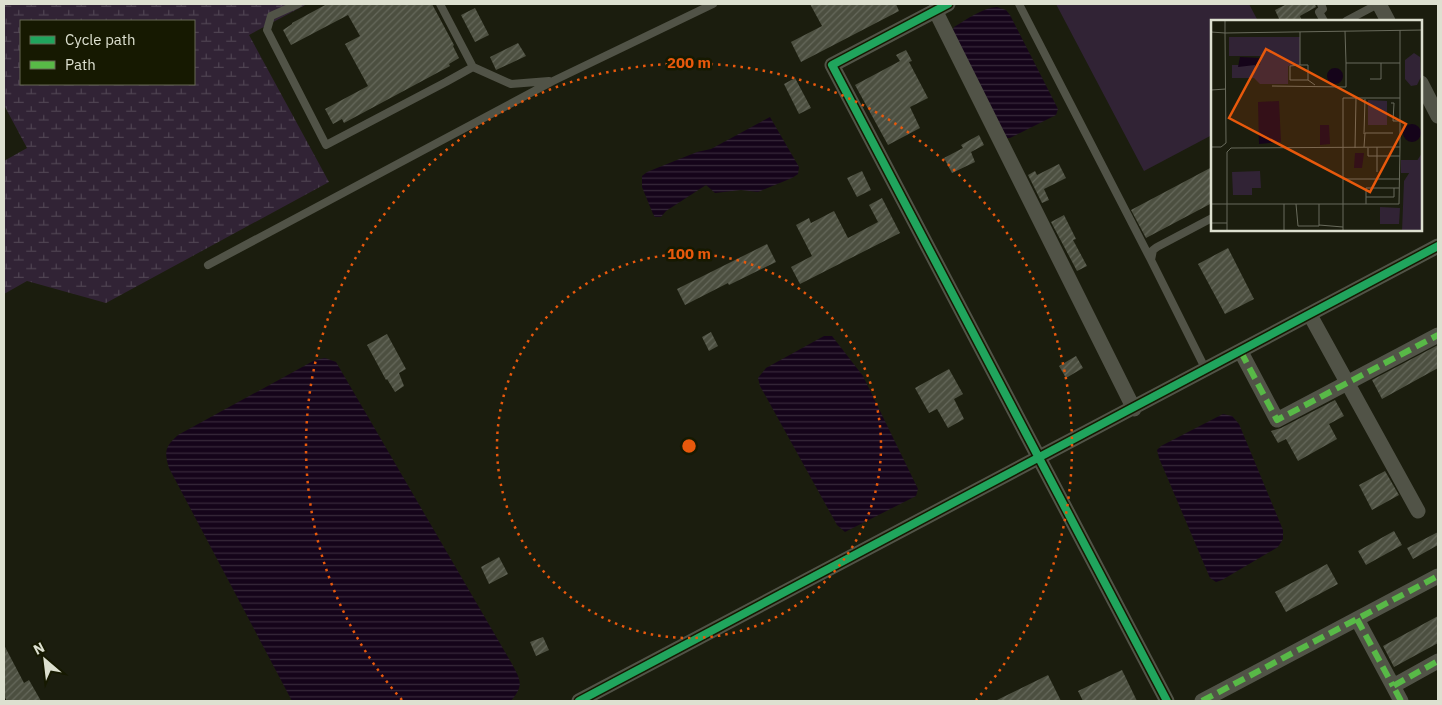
<svg xmlns="http://www.w3.org/2000/svg" width="1442" height="705" font-family="'IBM Plex Sans',sans-serif">
	<defs>
		<pattern id="wetland-marsh" width="20" height="14" patternUnits="userSpaceOnUse" patternTransform="scale(1.25)"><rect width="20" height="14" fill="#312335"/><path d="M1 5h8M5 5V1M11 12h8M15 12V8" fill="none" stroke="#4e4351"/></pattern>
		<pattern id="water-rules" width="6" height="5" patternUnits="userSpaceOnUse" patternTransform="scale(1.25)"><rect width="6" height="5" fill="#15041a"/><path d="M0 2.5h6" fill="none" stroke="#37283a"/></pattern>
		<pattern id="building-hatch" width="6" height="6" patternUnits="userSpaceOnUse" patternTransform="scale(1.25)"><rect width="6" height="6" fill="#4c4f40"/><path d="M-1 1l2-2M0 6l6-6M5 7l2-2" fill="none" stroke="#65685b"/></pattern>
	</defs>
	<rect width="100%" height="100%" fill="#1b1d0e"/>
	<path fill="url(#wetland-marsh)" fill-rule="evenodd" d="M4,4H307L249,35L329,182L106,303L27,281L4,294V161L27,148L4,105ZM21,21H194V84H21Z"/>
	<path fill="#312335" d="M1056,4H1249L1258,21H1212V135L1144,171Z"/>
	<path fill="url(#water-rules)" d="M997,7L1006,10L1010,15L1058,109L1056,115L1010,138H1007L952,32L954,27C966,20 982,8 997,7Z
		M770,117L799,167L798,174L792,178L758,192L741,190L715,193L706,185L666,211L661,217H655L653,214L642,187V176L647,172L697,152L711,149Z
		M824,336H832L863,376L918,489L916,496L845,532L837,525L760,386L758,378L766,368Z
		M325,358L336,362L512,664C521,681 524,685 511,701H292L169,468C164,451 165,447 178,435L315,360Z
		M1223,414L1232,416L1239,424L1283,530V539L1278,547L1222,580L1216,582L1210,578L1159,458L1157,450L1161,446Z"/>
	<path fill="url(#building-hatch)" d="M327,4H432L454,45L453,46L459,58L449,64L450,66L344,123L342,119L333,124L325,109L368,86L345,44L360,36L348,15L291,45L283,30L292,24V23Z
		M810,4H896L899,11L801,62L791,42L822,26Z
		M1287,4H1315L1316,7L1300,16L1302,21H1280L1275,10Z
		M475,8L489,35L475,42L461,15Z
		M518,43L526,56L496,70L490,57Z
		M906,50L912,61L909,62L928,98L910,107L920,128L888,145L855,85L900,61L896,55Z
		M795,78L811,108L799,114L784,84Z
		M979,135L984,145L971,152L975,162L952,173L944,158L963,148L961,145Z
		M1059,164L1066,178L1044,189L1049,200L1042,203L1028,175L1035,171L1037,175Z
		M1212,167V203L1146,238L1131,210Z
		M862,171L871,190L857,197L847,178Z
		M882,198L900,233L800,284L791,267L812,256L796,225L809,218L811,223L834,211L848,238L878,222L869,205Z
		M1064,215L1076,239L1073,240L1087,266L1077,271L1051,222Z
		M767,244L776,262L729,285L728,283L685,305L677,289Z
		M1228,248L1254,299L1225,314L1198,264Z
		M711,332L718,346L709,351L702,337Z
		M387,334L406,369L399,373L404,386L395,392L387,379L386,380L367,345Z
		M1438,345V368L1382,399L1372,380Z
		M1076,356L1083,368L1066,378L1059,366Z
		M949,369L963,394L954,399L964,419L948,428L937,409L929,413L915,388Z
		M1335,400L1344,416L1329,424L1337,439L1298,461L1286,439L1278,443L1271,431L1281,428Z
		M1385,471L1399,495L1372,510L1359,485Z
		M1394,531L1402,545L1366,565L1358,551Z
		M1438,532V545L1413,559L1407,548Z
		M499,557L508,574L489,584L481,567Z
		M1327,564L1338,584L1286,612L1275,592Z
		M1438,616V643L1394,667L1383,646Z
		M543,637L549,650L536,656L530,642Z
		M4,645L24,683L29,680L41,701H7L4,696Z
		M1122,670L1137,701H1083L1078,691Z
		M1048,675L1061,701H995Z"/>
	<g fill="none" stroke-linecap="round" stroke-linejoin="round">
		<path stroke="#515347" stroke-width="8" d="M298,4L271,16L267,30L326,145L446,82L473,67L511,84L549,81
			M440,4L473,67
			M1019,4L1151,260
			M1321,4L1323,9L1319,12L1324,21
			M1346,21L1378,4
			M208,265L553,81L713,4
			M1206,370L1151,260L1153,250L1157,247L1212,218"/>
		<path stroke="#515347" stroke-width="15" d="M948,4L832,65L1167,701
			M1379,4L1388,21
			M935,10L1134,409
			M1421,83L1438,116
			M1310,315L1418,511
			M1241,352L1277,420L1438,335
			M1357,619L1393,686
			M579,701L1438,246
			M1202,701L1438,576
			M1401,701L1393,686L1438,661"/>
		<path stroke="#58b947" stroke-width="6" stroke-dasharray="12 6" stroke-linecap="butt" d="M1241,352L1277,420L1438,335
			M1357,619L1393,686
			M1202,701L1438,576
			M1401,701L1393,686L1438,661"/>
		<g stroke="#161901" stroke-width="11">
			<path id="cycleway" d="M948,4L832,65L1167,701
				M579,701L1438,246"/>
		</g>
		<use href="#cycleway" stroke="#20a55d" stroke-width="8"/>
	</g>
	<g fill="none" stroke="#e8590c" stroke-width="2.5" stroke-dasharray="2.5 5">
		<circle cx="689" cy="446" r="192"/>
		<path d="M402 700A383 383 0 1 1 976 700"/>
	</g>
	<g transform="translate(1211 20)">
		<rect width="211" height="211" fill="#1b1d0e"/>
		<path d="M18,17H89V45L77,46V64H49L43,58H21V45H49L50,36H18ZM211,133V211H191L193,161Z" fill="#312335"/>
		<path d="M203,33L209,37L210,57L206,65L200,66L194,59V40ZM157,80L176,81V105H157ZM190,140H210L211,153H190ZM49,151L50,168H41V175H22L21,152ZM169,187L189,188L188,204H169Z" fill="#312335"/>
		<path d="M29,37L49,38V42L44,48V45L27,47ZM116 56a8 8 0 1 1 16 0a8 8 0 1 1-16 0ZM68,81L70,122L48,124L47,82ZM192 113a9 9 0 1 1 18 0a9 9 0 1 1-18 0ZM118,105L119,124L109,125V105ZM144,133H153L151,148H143Z" fill="#15041a"/>
		<path fill="none" stroke="#696b5c" stroke-width="1" d="M189,10V127L20,128L16,132V184H188L189,127M134,11L135,43H170M0,12L14,13V1M89,12V45L79,46V60H97L104,65M89,45H97V60M159,59H170V43H189M61,66L135,67V43M0,70L15,69M180,83H183L182,101H189M153,114L154,79M0,127H10L15,123L14,13L212,10M153,127L154,113H182M166,127V152M144,128L145,78M157,128V136H189M132,159H188M155,177H183V168M0,184H16V211M73,184V211M85,184L87,206H108V184M155,184V168H188M0,203H16M108,205L132,207M132,211V78H189"/>
		<path fill="#e8590c" fill-opacity="0.15" stroke="#e8590c" stroke-width="2.5" d="M55,29L195,104L159,172L18,98Z"/>
		<rect width="211" height="211" fill="none" stroke="#dde0d0" stroke-width="2.5"/>
	</g>
	<circle cx="689" cy="446" r="8" fill="#e8590c" stroke="#161901" stroke-width="2.5"/>
	<g font-size="15" text-anchor="middle" font-weight="bold" fill="#e8590c" stroke="#161901" stroke-width="5" stroke-linejoin="round" paint-order="stroke">
		<text x="689" y="68">200 m</text>
		<text x="689" y="259">100 m</text>
	</g>
	<rect width="1442" height="705" fill="none" stroke="#dde0d0" stroke-width="10"/>
	<rect x="20" y="20" width="175" height="65" fill="#161901" stroke="#666954"/>
	<rect x="30" y="36" width="25" height="8" fill="#20a55d" stroke="#666954"/>
	<text x="65" y="45" font-size="15" fill="#dde0d0">Cycle path</text>
	<rect x="30" y="61" width="25" height="8" fill="#58b947" stroke="#666954"/>
	<text x="65" y="70" font-size="15" fill="#dde0d0">Path</text>
	<g transform="translate(45 660) rotate(332)" stroke="#161901" stroke-width="4" paint-order="stroke">
	<path d="M0-4L9 19L0 12L-9 19Z" fill="#dde0d0"/>
	<text y="-8" font-size="14" font-weight="bold" text-anchor="middle" fill="#dde0d0">N</text>
	</g>
</svg>
